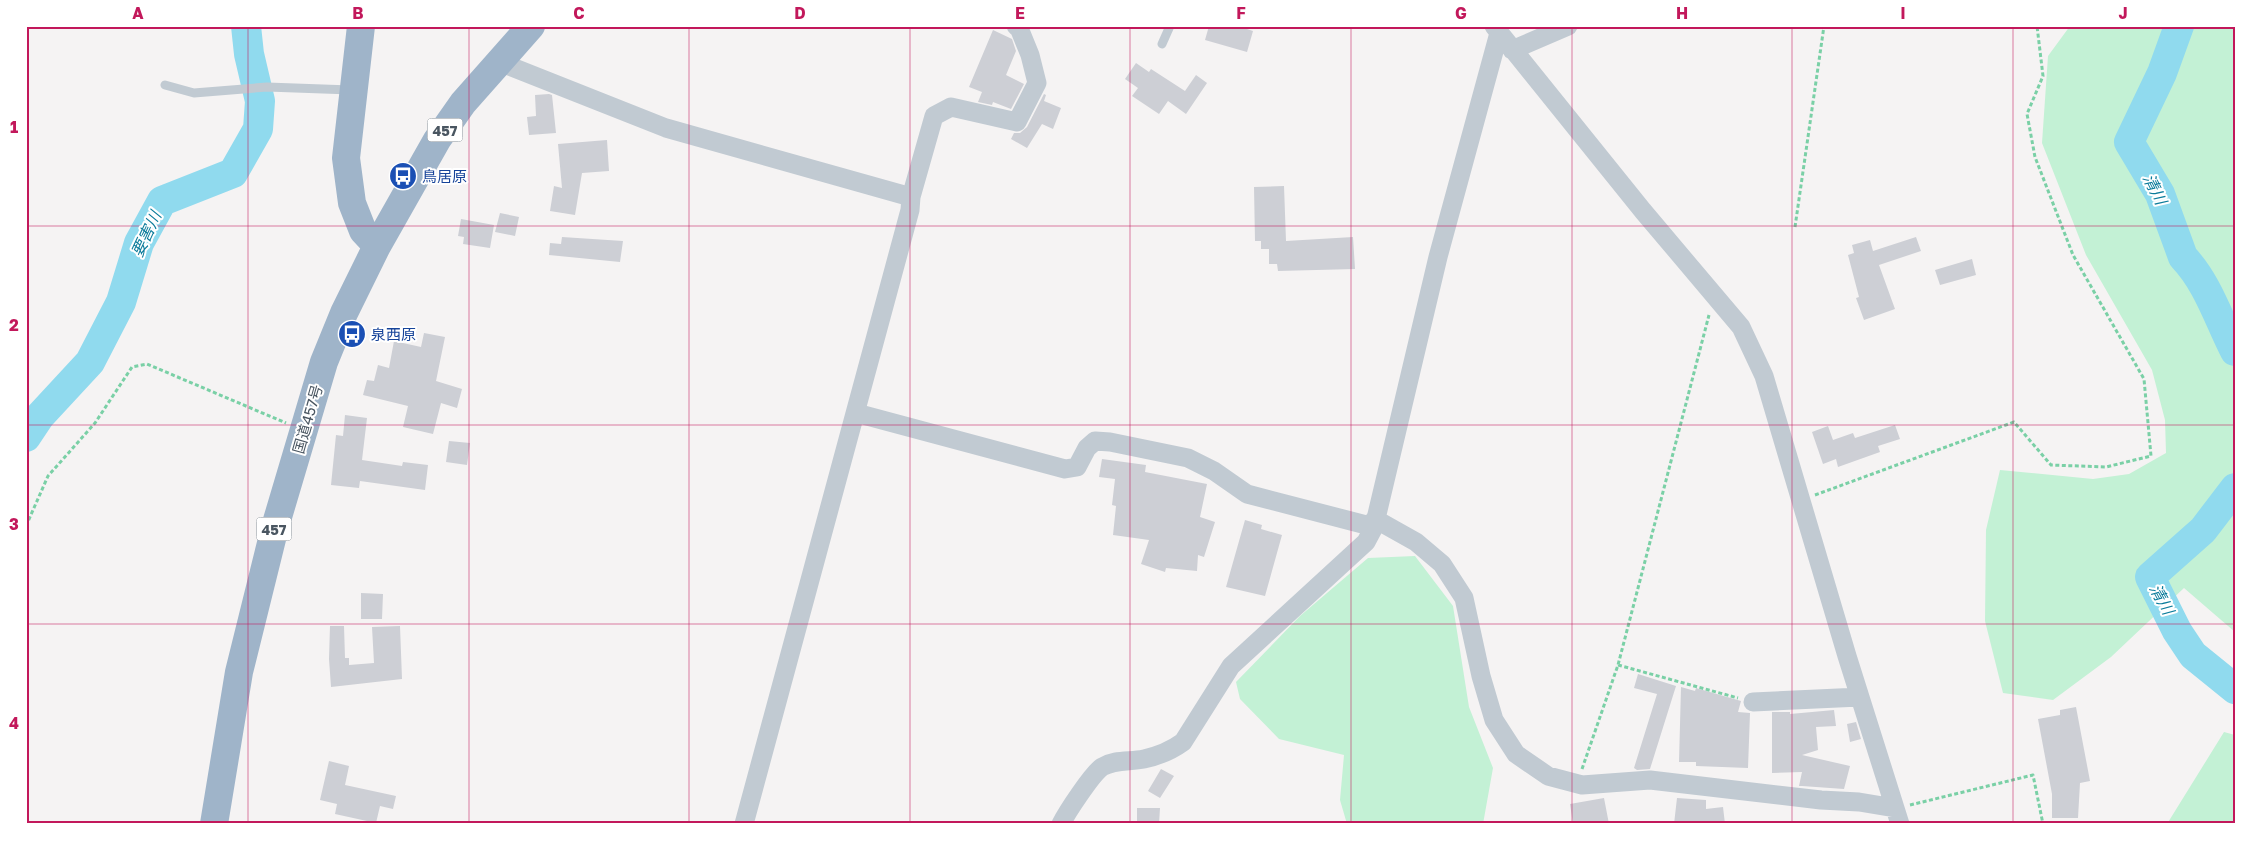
<svg xmlns="http://www.w3.org/2000/svg" width="2261" height="850" font-family="'Golos Text','Noto Sans JP',sans-serif">
	<rect width="100%" height="100%" fill="#f5f3f3"/>
	<path fill="#c3f1d5" d="M2070,26H2235V632L2184,588L2111,657L2053,700L2003,693L1985,621L1986,530L2000,470L2093,479L2129,474L2166,453L2165,420L2152,370L2086,255L2042,143L2048,56Z
		M1415,556L1453,606L1469,707L1493,768L1483,824H1347L1340,800L1344,755L1279,739L1240,699L1236,682L1300,616L1368,558Z
		M2224,732L2235,735V824H2167Z"/>
	<g fill="none" stroke-linecap="round" stroke-linejoin="round">
		<path stroke="#90daee" stroke-width="30" d="M2179,26L2162,73L2129,142L2160,194L2183,257C2208,283 2219,320 2235,351
			M26,437L40,416L90,362L121,302L139,243L162,201L233,173L258,129L260,101L249,54L246,26
			M2235,488L2203,530L2150,577L2177,631L2193,655L2235,689"/>
	</g>
	<path fill="#cdcfd5" d="M1209,26H1238L1253,31L1247,52L1205,40Z
		M993,30L1012,39L1016,51L1006,75L1024,84L1011,109L993,102L992,105L978,102L982,92L969,87Z
		M1136,63L1149,72L1151,69L1185,91L1196,75L1207,83L1186,114L1168,101L1159,114L1132,96L1138,88L1125,79Z
		M549,94L552,95L556,133L529,135L527,117L536,116L535,95Z
		M1044,94L1046,95L1044,101L1061,108L1053,129L1042,124L1027,148L1011,139L1014,133H1020L1027,127Z
		M607,140L609,171L582,173L575,215L550,211L554,186L562,188L558,144Z
		M1284,186L1286,241L1353,237L1355,269L1278,271L1277,264H1269V249H1261V241H1255L1254,187Z
		M500,213L519,217L515,236L495,232Z
		M461,219L494,225L490,248L463,244L464,237L458,236Z
		M562,237L623,241L620,262L549,255L550,243L561,244Z
		M1916,237L1921,251L1879,265L1895,309L1864,320L1856,298L1859,297L1848,255L1854,253L1852,245L1870,240L1873,251Z
		M1972,259L1976,275L1940,285L1935,270Z
		M424,333L445,337L436,381L462,389L457,408L441,403L433,434L403,427L408,406L363,395L367,380L374,381L378,365L389,368L394,341L421,347Z
		M345,415L367,418L362,460L402,466L403,462L428,465L425,490L360,481L359,488L331,485L336,435L343,436Z
		M1895,425L1900,439L1878,446L1880,452L1838,467L1836,459L1823,464L1812,432L1828,426L1833,440L1853,433L1855,438Z
		M449,441L470,443L467,465L446,462Z
		M1102,459L1146,465L1145,472L1207,484L1200,517L1215,522L1204,557L1198,555L1197,571L1166,568L1165,572L1141,564L1149,540L1113,535L1116,506L1112,505L1115,479L1099,477Z
		M1245,520L1262,525L1261,529L1282,535L1265,596L1226,587Z
		M361,593L383,594L382,619H361Z
		M330,626H344L345,658H349V665L374,663L372,627L400,626L402,679L331,687L329,659Z
		M1638,674L1676,686L1650,769L1637,770L1634,768L1657,694L1634,688Z
		M1681,687L1695,691L1696,688L1741,701L1738,712L1750,713L1748,768L1696,766V762H1679Z
		M2076,707L2090,781L2080,783L2078,818H2052V794L2038,719L2060,715V710Z
		M1834,710L1836,726L1816,727L1818,750L1802,755L1850,766L1844,789L1802,786H1799L1802,772L1772,773V712H1790V714Z
		M1856,722L1861,739L1850,742L1847,724Z
		M329,761L349,766L345,785L396,796L393,809L380,806L376,823L335,814L337,804L320,800Z
		M1161,769L1174,776L1160,798L1148,791Z
		M1604,798L1609,824H1573L1570,804Z
		M1677,798L1706,800V809L1723,807L1725,824H1674Z
		M1137,808H1160L1159,824H1137Z"/>
	<g fill="none" stroke-linecap="round" stroke-linejoin="round">
		<path stroke="#7ad0a6" stroke-width="3" stroke-dasharray="4 2.5" stroke-linecap="butt" d="M1795,227L1824,26
			M1815,495L2014,422L2051,465L2106,467L2151,456L2144,379L2073,255L2035,157L2027,114L2043,76L2037,26
			M26,526L48,476L95,423L132,367L147,364L286,423
			M1618,665L1738,698
			M1582,769L1618,665L1709,315
			M1910,805L2033,775L2043,824"/>
		<path stroke="#c1cad2" stroke-width="9" d="M1162,44L1170,26
			M165,85L194,93L267,87L351,90"/>
		<path stroke="#c1cad2" stroke-width="19" d="M1494,26L1643,211L1741,327L1764,376L1847,656L1900,824
			M1512,50L1568,26
			M499,62L666,128L911,197L910,210L744,824
			M911,197L934,116L951,107L1017,122L1037,83L1030,55L1019,28L1016,26
			M856,413L1065,469L1077,467L1087,448L1095,441L1110,442L1188,458L1214,471L1247,494L1374,527
			M1375,519L1416,542L1442,564L1464,598L1481,676L1494,720L1516,754L1548,776L1582,785L1650,780L1821,800L1859,802L1895,808
			M1753,702L1860,697
			M1061,824C1067,812 1092,774 1102,767C1115,759 1130,762 1144,759C1158,756 1172,750 1183,742L1231,666L1366,542L1374,527L1438,257L1499,33"/>
		<path stroke="#9fb4c9" stroke-width="28" d="M361,26L346,158L352,203L363,231L377,246
			M214,824L239,672L275,527L324,362L344,313L377,246L437,140L463,103L531,26"/>
	</g>
	<path fill="none" stroke="#c2185b" stroke-width="1" stroke-opacity="0.55" d="M248,26V824M469,26V824M689,26V824M910,26V824M1130,26V824M1351,26V824M1572,26V824M1792,26V824M2013,26V824M26,226H2235M26,425H2235M26,624H2235"/>
	<defs>
		<g id="bus-disc" transform="scale(1.4375)"><circle r="9.5" fill="#1a4fb4" stroke="#fff"/><path d="M-5-6H5V4H4V6H2V4H-2V6H-4V4H-5ZM-3.5-4V0h7V-4ZM-3.5 1.2v1.5H-2V1.2ZM2 1.2v1.5H3.5V1.2Z" fill="#fff"/></g>
	</defs>
	<g fill-rule="evenodd">
		<use href="#bus-disc" x="403" y="176"/>
		<use href="#bus-disc" x="352" y="334"/>
	</g>
	<g text-anchor="middle" dominant-baseline="central" stroke-width="4" stroke-linejoin="round" paint-order="stroke">
		<g fill="#fff" stroke="#808990" stroke-width="1">
			<rect x="427.5" y="118.5" width="35" height="23" rx="4"/>
			<rect x="256.5" y="517.5" width="35" height="23" rx="4"/>
		</g>
		<g font-size="14" font-weight="bold" fill="#4a5661">
			<text x="445" y="130">457</text>
			<text x="274" y="529">457</text>
		</g>
		<g font-size="15" fill="#164399" stroke="#fff" text-anchor="start">
			<text x="422" y="176">鳥居原</text>
			<text x="371" y="334">泉西原</text>
		</g>
		<g font-size="15" fill="#4a5661" stroke="#fff">
			<text transform="translate(307 419) rotate(-74)">国道457号</text>
		</g>
		<g font-size="16" font-style="italic" fill="#0c7c9b" stroke="#fff">
			<text transform="translate(2155 189) rotate(63)">清川</text>
			<text transform="translate(146 234) rotate(-65)">要害川</text>
			<text transform="translate(2162 599) rotate(61)">清川</text>
		</g>
	</g>
	<rect width="2261" height="850" fill="none" stroke="#ffffff" stroke-width="55"/>
	<rect x="28" y="28" width="2206" height="794" fill="none" stroke="#c2185b" stroke-width="2"/>
	<g font-size="16" text-anchor="middle" font-weight="bold" fill="#c2185b">
		<text x="138" y="19">A</text>
		<text x="358" y="19">B</text>
		<text x="579" y="19">C</text>
		<text x="800" y="19">D</text>
		<text x="1020" y="19">E</text>
		<text x="1241" y="19">F</text>
		<text x="1461" y="19">G</text>
		<text x="1682" y="19">H</text>
		<text x="1903" y="19">I</text>
		<text x="2123" y="19">J</text>
		<text x="14" y="133">1</text>
		<text x="14" y="331">2</text>
		<text x="14" y="530">3</text>
		<text x="14" y="729">4</text>
	</g>
</svg>
